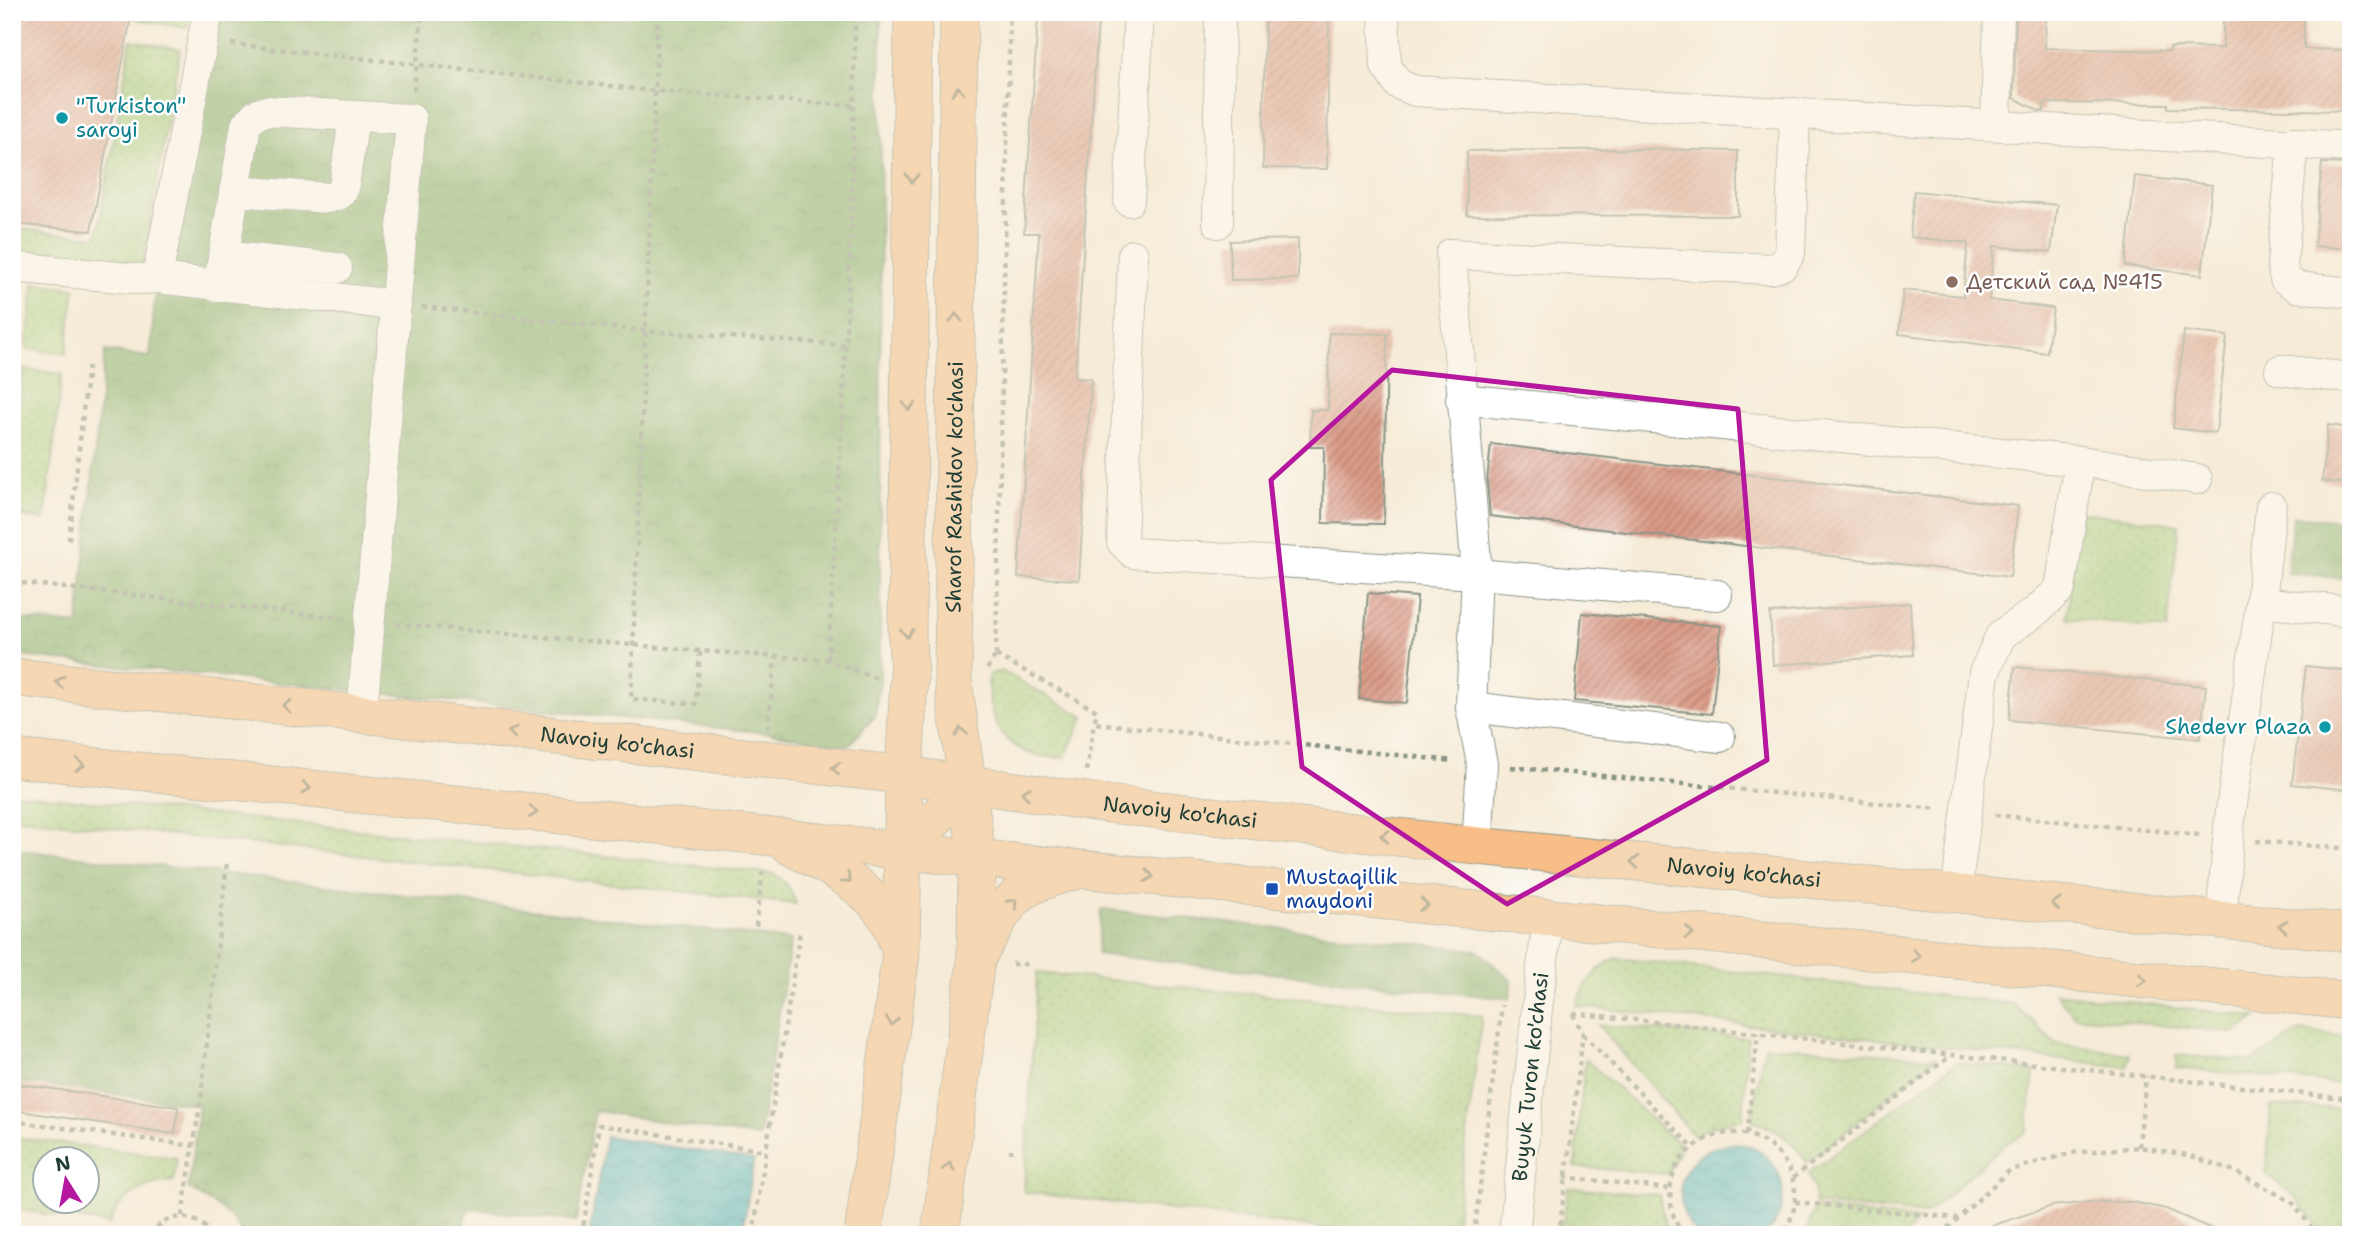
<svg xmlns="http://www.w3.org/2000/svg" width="2363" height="1247" font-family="'Shantell Sans',sans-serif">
	<defs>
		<pattern id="grass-dots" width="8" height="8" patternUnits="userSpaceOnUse" patternTransform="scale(1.75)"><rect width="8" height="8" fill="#a0cf7e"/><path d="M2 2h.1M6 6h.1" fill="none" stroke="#82a968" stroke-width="1.8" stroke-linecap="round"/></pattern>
		<pattern id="forest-crowns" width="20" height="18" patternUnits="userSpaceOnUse" patternTransform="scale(1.75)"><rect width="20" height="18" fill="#80b26d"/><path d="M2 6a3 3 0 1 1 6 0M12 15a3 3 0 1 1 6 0" fill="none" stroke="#68925a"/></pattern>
		<pattern id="water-waves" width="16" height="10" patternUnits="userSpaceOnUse" patternTransform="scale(1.75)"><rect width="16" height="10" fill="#47b5c3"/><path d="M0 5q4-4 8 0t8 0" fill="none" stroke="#3b949f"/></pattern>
		<pattern id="building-hatch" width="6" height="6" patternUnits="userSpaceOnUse" patternTransform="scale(1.75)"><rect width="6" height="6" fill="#db9b87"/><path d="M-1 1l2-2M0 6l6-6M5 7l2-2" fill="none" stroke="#b1806f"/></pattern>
	</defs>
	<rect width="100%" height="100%" fill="#fff"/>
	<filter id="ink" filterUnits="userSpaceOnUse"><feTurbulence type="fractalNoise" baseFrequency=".0143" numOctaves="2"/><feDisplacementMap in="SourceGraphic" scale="14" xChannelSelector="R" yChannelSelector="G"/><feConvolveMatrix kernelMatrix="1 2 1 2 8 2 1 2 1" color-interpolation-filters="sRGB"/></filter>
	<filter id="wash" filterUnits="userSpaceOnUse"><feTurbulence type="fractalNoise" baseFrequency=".00686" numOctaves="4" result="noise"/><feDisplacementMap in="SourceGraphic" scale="28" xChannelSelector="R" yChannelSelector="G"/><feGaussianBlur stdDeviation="1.57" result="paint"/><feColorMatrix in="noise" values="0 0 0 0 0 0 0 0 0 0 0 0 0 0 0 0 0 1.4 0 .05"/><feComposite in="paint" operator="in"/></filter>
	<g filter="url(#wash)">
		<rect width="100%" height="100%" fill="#f5ebd7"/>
		<path fill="url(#grass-dots)" stroke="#608659" stroke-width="2" fill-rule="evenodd" d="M136,12H190L187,28L135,19Z
			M131,40L180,49L142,268C118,266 32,262 18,248C12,242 12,236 12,228L97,237Z
			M34,283L75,288L66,354L26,349Z
			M24,369L62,374L45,520L12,515V464Z
			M2080,512L2179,524L2167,630L2067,618Z
			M1002,671L1084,717L1064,758C1054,757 1041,757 1032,754C995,742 986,708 989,674Z
			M12,793L774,874C787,883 791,890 796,904L12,817Z
			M1616,958L2014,1004L2055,1043L2130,1054L2127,1067L1576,1006C1585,984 1594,969 1616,958Z
			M1037,973L1482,1016L1454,1235H1380L1024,1192Z
			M2055,993L2257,1017L2235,1033L2074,1016Z
			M1598,1025L1748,1038L1743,1119L1710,1127L1694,1136Z
			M2300,1031L2351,1037V1085L2176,1068V1055L2251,1061Z
			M1765,1046L1936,1058L1807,1163C1793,1140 1777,1129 1751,1120Z
			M1585,1059L1681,1146L1668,1174L1575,1167Z
			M1957,1062L2034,1071L2027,1132L2004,1145L1926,1214L1815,1204L1814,1189L1808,1173Z
			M2271,1106L2344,1109L2351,1116V1235H2325L2295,1197L2266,1173Z
			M12,1137L177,1158L174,1181C144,1182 120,1197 109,1224L12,1209ZM46,1160H88V1202H46Z
			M1568,1188L1659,1195L1665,1225L1670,1235H1561Z
			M1815,1208L1918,1220L1906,1235H1805Z"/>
		<path fill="url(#forest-crowns)" stroke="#507850" stroke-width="2" d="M213,12H881L880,680L875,716L848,746L768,733L19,656L12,653L13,621L20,619L78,625L105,351L150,357L157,278Z
			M2293,516L2351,522V579L2287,573Z
			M12,849L791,940L759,1137L595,1111L576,1222L468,1208L462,1235H243C232,1211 208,1202 188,1188L199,1105L12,1081Z
			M1101,909L1477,950L1512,981L1510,999L1097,954Z"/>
		<path fill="url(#water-waves)" stroke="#33797c" stroke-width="2" d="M606,1136L754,1160L742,1235H589Z
			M1738,1143C1749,1146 1759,1149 1767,1157C1789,1179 1788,1217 1763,1235C1749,1235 1708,1239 1698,1233C1689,1228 1684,1215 1682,1206C1674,1167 1702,1145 1738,1143Z"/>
		<g id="blocks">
			<path fill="url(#building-hatch)" d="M12,12H132L91,231L12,224Z
				M1265,12H1329L1327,169L1263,168Z
				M2016,12H2046L2045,48L2170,51V47L2223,48V12H2304V49L2351,50V111L2168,108V104L2044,103V111H2039L2014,98Z
				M1038,16L1098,20L1075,378L1091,379L1079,580L1018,577L1039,233H1024Z
				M1653,149L1738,151V216L1467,215V151Z
				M2322,163L2351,164V249L2314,246Z
				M2135,176L2212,185L2202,275L2125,266Z
				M1914,191L2057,205L2051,252L1994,246L1989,300L2053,308L2047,353L1899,334L1903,290L1963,296L1968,243L1910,237Z
				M1298,239V279L1231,280L1230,241Z
				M2184,331L2227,336L2216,433L2173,428Z
				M1329,333L1387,334L1384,524L1323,523L1324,447H1310L1311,410H1328Z
				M2328,425L2351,428V484L2322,481Z
				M1491,444L2018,506L2010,577L1490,516L1487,481Z
				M1368,593L1417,597L1407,703L1359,699Z
				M1910,603L1913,655L1773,665L1770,613Z
				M1582,613L1721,626L1712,714L1574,701Z
				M2306,666L2351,671V790L2292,784Z
				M2015,667L2206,686L2200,739L2009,720Z
				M12,1083L178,1107L175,1134L12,1110Z
				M2091,1202H2133L2166,1209L2226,1235H1980L1979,1230L2052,1206Z"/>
		</g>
	</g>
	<g filter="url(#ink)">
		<use href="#blocks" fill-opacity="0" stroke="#8a9486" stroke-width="2"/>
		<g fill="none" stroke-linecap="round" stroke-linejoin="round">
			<g stroke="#8a9486" stroke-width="32">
				<g id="minor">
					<path d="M1384,12L1386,66L1398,84L1415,91L2351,147"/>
					<path d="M1996,125L1999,12"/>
					<path d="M2293,142L2282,265L2285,279L2297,287L2351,293"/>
					<path d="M234,191L328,198L338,195L344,188L354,116"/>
					<path d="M1129,201L1139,12"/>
					<path d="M1218,223L1220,12"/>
					<path d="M1133,255L1122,542L1133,553L1477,574L1717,595"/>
					<path d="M223,256L337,268"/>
					<path d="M12,267L140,279L157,278L396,305"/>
					<path d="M157,278L208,12"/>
					<path d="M218,287L246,125L255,115L266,111L411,119L362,714"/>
					<path d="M2280,370L2351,378"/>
					<path d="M1461,399L2080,461L2060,589L2035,612L2001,635L1984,673L1956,894"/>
					<path d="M2080,461L2197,479"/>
					<path d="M2261,602L2271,507"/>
					<path d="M1471,707L1720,737"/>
					<path d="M1477,846L1482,764L1471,707L1477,574L1451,254L1771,269L1783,265L1790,253L1795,113"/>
					<path d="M2221,921L2230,818L2261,602L2351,612"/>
					<path id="s1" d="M1514,1235L1537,1009L1548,918"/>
				</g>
			</g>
			<g stroke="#8a9486" stroke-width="39">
				<g id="major">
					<path id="s2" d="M12,677L362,714L904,775L1108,804L1477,846L2351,933"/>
					<path d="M12,758L2351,1001"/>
					<path d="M790,846C823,863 868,886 887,918C893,927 896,939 900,949"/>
					<path d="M904,851L968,784"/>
					<path d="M976,959C988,940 998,915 1014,899C1029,883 1054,877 1074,871"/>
					<path d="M863,1235L901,953L904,775L909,679L907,634L913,12"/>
					<path id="s3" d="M940,1235L976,960L977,858L953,680L959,12"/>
				</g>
			</g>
			<path stroke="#8a9486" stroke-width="4.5" stroke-dasharray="5 5" stroke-linecap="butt" d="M658,12L631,699L696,704L700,651
				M231,44L655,91L855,106
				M414,91L422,12
				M422,307L645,331L846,345
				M69,540L88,366
				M12,582L342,618
				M396,624L700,651L828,660L876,678
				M996,655L1097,711L1094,723L1454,761
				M996,655L1010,12
				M828,660C841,444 854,229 855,12
				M987,669L996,655
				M768,729L775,657
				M1511,767L1938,809
				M1086,771L1094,723
				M1995,815L2199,835
				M2256,841L2351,849
				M756,926L763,867
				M1012,964H1029
				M1573,1013L2351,1099
				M1583,1034L1692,1147
				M12,1121L194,1146
				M1747,1134L1758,1033
				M2139,1147L2146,1076
				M1011,1153V1149
				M1564,1177L1670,1189
				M1793,1178L1950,1056
				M1795,1202L1957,1218
				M182,1216L200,1105L227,862
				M12,1228L62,1235
				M150,1235C166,1211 196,1212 212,1235
				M582,1235L599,1125L766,1151
				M753,1235L800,931
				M1474,1235L1502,1005
				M1559,1235L1583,1034L1573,1014
				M1684,1235C1671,1219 1668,1199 1672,1179C1676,1162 1687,1150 1701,1142C1761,1107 1824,1181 1781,1235
				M1940,1235L2010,1170L2072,1153L2139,1147L2188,1155L2234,1171L2292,1202L2318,1235"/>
			<use href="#minor" stroke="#fff" stroke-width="30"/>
			<use href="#major" stroke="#f7be88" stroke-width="37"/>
		</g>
		<defs><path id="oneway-chevron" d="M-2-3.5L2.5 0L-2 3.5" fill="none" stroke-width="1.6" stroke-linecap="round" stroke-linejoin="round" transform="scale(1.75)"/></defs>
		<g stroke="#80775a">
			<use href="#oneway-chevron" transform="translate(958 91) rotate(-90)"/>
			<use href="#oneway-chevron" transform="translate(912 178) rotate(91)"/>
			<use href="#oneway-chevron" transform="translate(956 318) rotate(-90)"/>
			<use href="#oneway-chevron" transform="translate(909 406) rotate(91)"/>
			<use href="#oneway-chevron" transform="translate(907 633) rotate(89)"/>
			<use href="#oneway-chevron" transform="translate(60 682) rotate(-174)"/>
			<use href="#oneway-chevron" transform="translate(287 706) rotate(-174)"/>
			<use href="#oneway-chevron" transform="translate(513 732) rotate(-173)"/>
			<use href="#oneway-chevron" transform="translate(961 732) rotate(-98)"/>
			<use href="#oneway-chevron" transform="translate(80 765) rotate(6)"/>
			<use href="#oneway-chevron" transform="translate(836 768) rotate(-174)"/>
			<use href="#oneway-chevron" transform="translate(306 788) rotate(6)"/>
			<use href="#oneway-chevron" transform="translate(1026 793) rotate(-172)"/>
			<use href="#oneway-chevron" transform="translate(533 812) rotate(6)"/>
			<use href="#oneway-chevron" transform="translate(1385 836) rotate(-173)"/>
			<use href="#oneway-chevron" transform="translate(1635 862) rotate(-174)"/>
			<use href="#oneway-chevron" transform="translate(1149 876) rotate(6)"/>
			<use href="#oneway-chevron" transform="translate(847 879) rotate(36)"/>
			<use href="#oneway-chevron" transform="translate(1013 903) rotate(-48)"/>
			<use href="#oneway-chevron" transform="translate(2056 904) rotate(-174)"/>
			<use href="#oneway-chevron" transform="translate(1424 905) rotate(6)"/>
			<use href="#oneway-chevron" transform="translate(2283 926) rotate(-175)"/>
			<use href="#oneway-chevron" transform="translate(1689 933) rotate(6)"/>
			<use href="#oneway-chevron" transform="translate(1916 956) rotate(6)"/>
			<use href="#oneway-chevron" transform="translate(2142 980) rotate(6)"/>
			<use href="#oneway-chevron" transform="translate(892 1021) rotate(98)"/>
			<use href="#oneway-chevron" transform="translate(949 1167) rotate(-82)"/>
		</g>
	</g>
	<path d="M0 0H2363V1247H0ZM1392,370L1738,409L1767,760L1507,904L1302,767L1271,480Z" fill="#f5ebd7" fill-opacity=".55" fill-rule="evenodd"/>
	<path fill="none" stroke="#b5179e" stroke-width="5" stroke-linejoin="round" d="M1392,370L1738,409L1767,760L1507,904L1302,767L1271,480Z"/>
	<g fill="#0f9aa8" stroke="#fff" stroke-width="2.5">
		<circle cx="62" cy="118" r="7"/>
		<circle cx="2325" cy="727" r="7"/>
	</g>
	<circle fill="#8d6e63" stroke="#fff" stroke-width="2.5" cx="1952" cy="282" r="7"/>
	<rect fill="#1a4fb4" stroke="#fff" stroke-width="2.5" x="1265" y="882" width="14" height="14" rx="3.5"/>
	<g text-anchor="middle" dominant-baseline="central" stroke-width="5" stroke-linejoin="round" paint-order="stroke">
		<g font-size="21" fill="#0d838f" stroke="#fff" text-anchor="start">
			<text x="76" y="106">"Turkiston"<tspan x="76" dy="24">saroyi</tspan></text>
			<text x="2311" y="727" text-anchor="end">Shedevr Plaza</text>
		</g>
		<g font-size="21" fill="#785e54" stroke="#fff" text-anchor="start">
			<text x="1966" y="282">Детский сад №415</text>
		</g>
		<g font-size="21" fill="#1f3d34" stroke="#fff">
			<text stroke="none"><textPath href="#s3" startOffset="752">Sharof Rashidov ko'chasi</textPath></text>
			<text stroke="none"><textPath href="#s2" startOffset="609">Navoiy ko'chasi</textPath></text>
			<text stroke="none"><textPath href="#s2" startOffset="1176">Navoiy ko'chasi</textPath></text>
			<text stroke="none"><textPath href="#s2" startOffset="1743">Navoiy ko'chasi</textPath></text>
			<text stroke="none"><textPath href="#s1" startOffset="159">Buyuk Turon ko'chasi</textPath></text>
		</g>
		<g font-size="21" fill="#164399" stroke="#fff" text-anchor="start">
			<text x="1286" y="877">Mustaqillik<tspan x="1286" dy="24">maydoni</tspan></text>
		</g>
	</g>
	<rect width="2363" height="1247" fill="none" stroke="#fff" stroke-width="42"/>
	<g transform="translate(66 1180) rotate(349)"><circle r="33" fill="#ffffff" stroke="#a5b1ae" stroke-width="2"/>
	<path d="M0-5L12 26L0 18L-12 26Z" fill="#b5179e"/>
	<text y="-10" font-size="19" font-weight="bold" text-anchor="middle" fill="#1f3d34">N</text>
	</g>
</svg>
